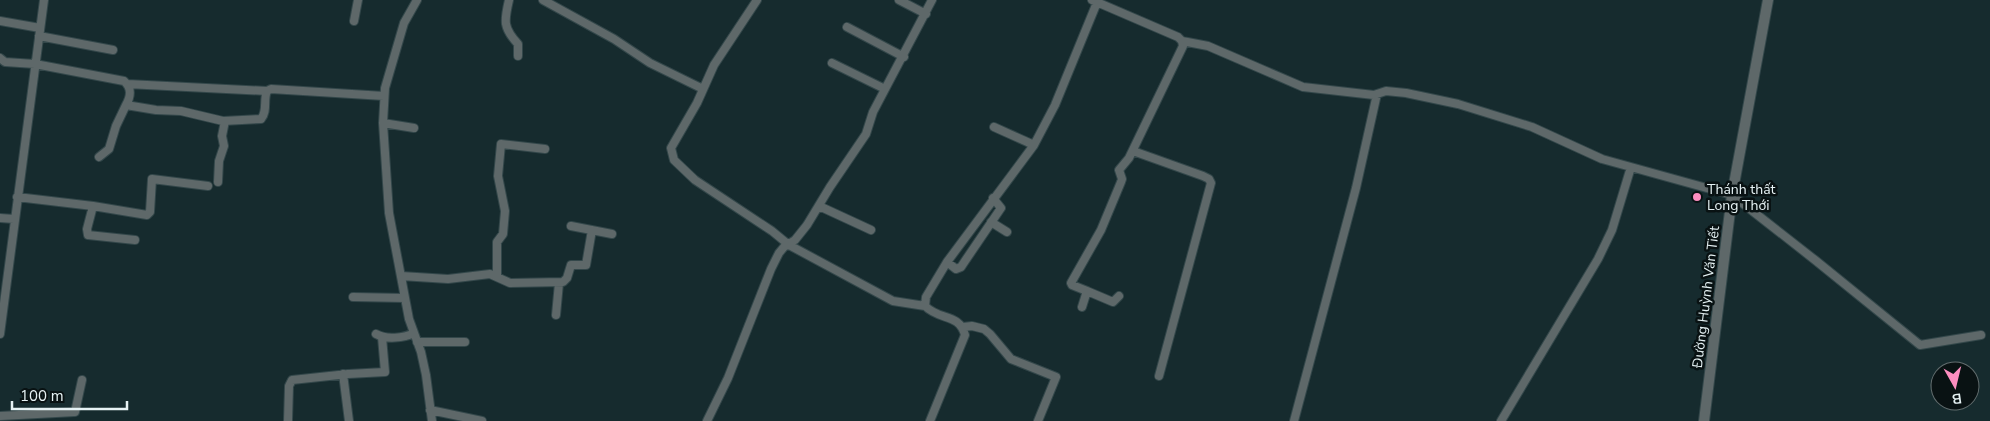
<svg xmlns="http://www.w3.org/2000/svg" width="1990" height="421" font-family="'Nunito Sans',sans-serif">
	<rect width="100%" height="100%" fill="#162b2e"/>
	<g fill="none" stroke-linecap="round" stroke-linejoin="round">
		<g stroke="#33474a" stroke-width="10">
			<path id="minor" d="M417,0L404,23L385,88L383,123L389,213L409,319L421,352L426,375L432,421
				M509,0C504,21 503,28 518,44V56
				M543,0L614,39L650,63L703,89
				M757,0L714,65L697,103L671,148L674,160L695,180L772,231L789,245L893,301L925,306
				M899,0L926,14
				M0,21L40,28
				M354,21L358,0
				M847,27L904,57
				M39,36L113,50
				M1182,41L1208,46L1303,87L1374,95L1386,91L1406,93L1458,104L1532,127L1602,159L1732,195L1815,260L1920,345L1981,335
				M0,58L5,62L35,64
				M832,63L885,89
				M35,64L124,81C132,88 131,96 126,105L156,110L181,111L223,121L261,119C268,111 263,100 267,91L271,89L384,96
				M127,84L267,91
				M383,123L414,128
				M994,127L1034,145
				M1133,151L1203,176L1209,179L1211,183L1159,376
				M99,157L109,149L116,126L126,105
				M218,182L219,161L224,146L222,136L225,121
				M17,197L93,206L147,215L150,212L152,179L208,186
				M93,206L87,229L88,235L135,240
				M819,206L871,230
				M0,218L14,219
				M991,222L1007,232
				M571,226L612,234
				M947,262L956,269L961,267L965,261L1001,208L993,198
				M401,276L448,279L490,274L510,283L563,282L567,278L571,265H586L592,230
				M497,276V242L503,234L505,211L498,176L501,144L545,149
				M1087,291L1113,302L1119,296
				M353,297L405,298
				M1082,307L1087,291L1072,285L1071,283L1101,230L1121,182L1122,179L1119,170L1129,158L1183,46L1182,41L1178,37L1092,0
				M556,315L559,283
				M963,327L972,326L984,329L990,334L1011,359L1056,377L1038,421
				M0,334L44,0
				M376,334C386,340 404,338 414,333
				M417,342H465
				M343,374L349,421
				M430,410L482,421
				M0,416L75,412L82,380
				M288,421L289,386L292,380L348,374L385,372L382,337
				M707,421L728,378L771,269L779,253L784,247L795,240L807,225L830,187L866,134L873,112L932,0
				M930,421L965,335C959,313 940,321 925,306L926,297L947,262L1034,145L1055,105L1098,0
				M1294,421L1356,188L1377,94
				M1501,421L1598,259L1612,230L1631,167"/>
		</g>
		<g stroke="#33474a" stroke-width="12">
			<path id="tertiary" d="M1704,421L1732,195L1768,0"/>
		</g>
		<use href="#minor" stroke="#5e6869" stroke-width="8"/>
		<use href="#tertiary" stroke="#5e6869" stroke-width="10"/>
	</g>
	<circle fill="#fd8ec0" stroke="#091213" stroke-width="2" cx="1697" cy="197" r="5"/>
	<g text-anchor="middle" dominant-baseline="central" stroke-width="5" stroke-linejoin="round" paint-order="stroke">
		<g font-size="14" fill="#e6f2f4" stroke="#091213" text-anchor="start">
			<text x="1707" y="189">Thánh thất<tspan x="1707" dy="16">Long Thới</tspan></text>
		</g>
		<g font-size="14" fill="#e6f2f4" stroke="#091213">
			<text transform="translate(1706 297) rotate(-83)">Đường Huỳnh Văn Tiết</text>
		</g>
	</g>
	<g transform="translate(1955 386) rotate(172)"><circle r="24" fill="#091213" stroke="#616c6d"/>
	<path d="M0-4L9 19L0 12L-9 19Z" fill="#fd8ec0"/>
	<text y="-8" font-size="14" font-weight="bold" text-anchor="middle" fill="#e6f2f4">B</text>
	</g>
	<path d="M12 401v8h115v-8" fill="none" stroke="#e6f2f4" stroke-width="2.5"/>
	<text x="20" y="401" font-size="15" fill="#e6f2f4" stroke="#091213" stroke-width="4" paint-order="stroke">100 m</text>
</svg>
